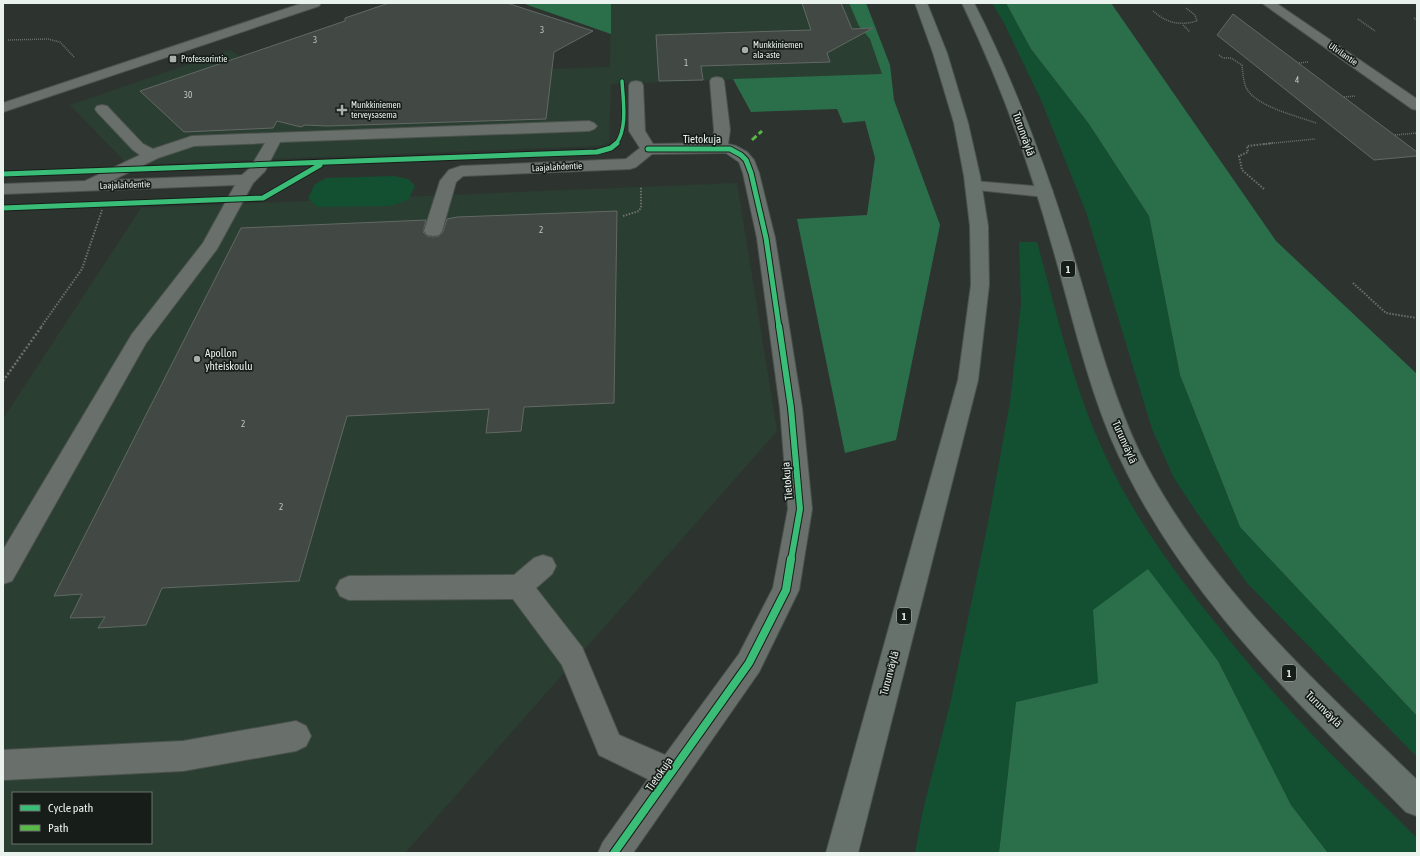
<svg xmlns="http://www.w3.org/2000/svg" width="1420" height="856" font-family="'Asap Condensed',sans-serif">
	<rect width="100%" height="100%" fill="#2d3430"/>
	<path fill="#2b3e32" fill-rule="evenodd" d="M611,3H858L889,74L611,84L609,142L603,145L595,146L128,165L70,105L231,50L263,74L483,46L552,69L610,67Z
		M737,183L777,431L405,853H3V419L141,208ZM13,793H151V843H13Z"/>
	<path fill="#134f31" d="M992,3H1006L1031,49L1089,124L1149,216L1180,375L1240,527L1417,716V757L1247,583L1197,513L1174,478L1152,429L1086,212L1041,100L1004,23Z
		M394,176L408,179L415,186L408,200L389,206L317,207L308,198L315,184L326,178Z
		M1019,242H1037C1057,314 1074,391 1107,459C1130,508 1161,553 1194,596C1226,637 1259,677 1294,715C1333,758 1376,797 1417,838V853H1328L1291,805L1218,661L1093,610L1098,683L1016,702L999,853H915L923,810L951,700L988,523L1010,402L1021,304Z"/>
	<path fill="#2b6f4a" d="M522,3H611V34Z
		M849,3H866L890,65L894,100L940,225L896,440L845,453L797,219L867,215L875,158L865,121L843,123L837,109L751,112L733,79L882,74L870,39L859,26Z
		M1006,3H1111L1276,241L1417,374V716L1240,527L1180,375L1149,216L1089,124L1031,49Z
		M1148,569L1218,661L1291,805L1328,853H999L1016,702L1098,683L1093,610Z"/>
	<path fill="#424844" stroke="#626965" d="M389,3H507L593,31L554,52L546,119L327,126L305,125L301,127L277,121L273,128L184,132L140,91L345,21V18Z
		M802,3H841L852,29L873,28L827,53L830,62L701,66L703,80L659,81L656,35L811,30Z
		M1233,14L1417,152V156L1374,160L1217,35Z
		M617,211L614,403L524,407L521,431L486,433L489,409L347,416L299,581L162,588L146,625L98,628L105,617L70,618L82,594L54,596L241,228L426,220L423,232L427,236L433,237L439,236L443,232L447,219L457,217Z"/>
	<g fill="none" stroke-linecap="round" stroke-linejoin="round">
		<g stroke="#4c534f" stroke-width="2">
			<path id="minor" d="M303,3H321L319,6L3,112V103Z
				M1262,3H1276L1417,99V110L1412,109Z
				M717,77L722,78L724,81L730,130L728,144L736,146L747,152L754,160L759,173L775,238L802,408L812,509L799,590L759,672L633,853H598L603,842L648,779L599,755L562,665L513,599L349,600L340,596L336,588L340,580L349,576L514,575L534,558L543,555L552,558L556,566L552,574L536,588L582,647L619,735L665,755L739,654L773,588L788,509L780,408L757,238L743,173L739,162L726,153H720L652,154L636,167L630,169L463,176L456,182L442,231L439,235L433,236L427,235L424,231L440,181L449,170L461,166L626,159L640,148L629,131V85L631,82L636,81L641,82L643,85L645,131L653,144L713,143L714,130L710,81L712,78Z
				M102,105L107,106L143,144L153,149L192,136L589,121L594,123L597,126L594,129L589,131L280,142L265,171L253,183L217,249L146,343L12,581L3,584V550L132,334L203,243L235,185L3,194V184L85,181L140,155L133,150L97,112L95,109L97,106ZM265,143L250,168L242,175L113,180L158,158L194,146Z
				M973,181L1045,187L1051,188L1053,192L1051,196L1045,197L967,189L965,186L967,183Z
				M296,721L306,726L311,736L306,746L296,751L183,771L3,780V750L183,741Z"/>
		</g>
		<g stroke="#4c534f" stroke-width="2">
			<path id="highway" d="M915,3H927L947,53L968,123L980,176L988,226L989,285L978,380L858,853H826L958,380L971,285L970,226L964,176L954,123L933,53Z
				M962,3H974C1013,79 1043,159 1069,241C1091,312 1108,386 1140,453C1204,582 1315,681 1417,780V816L1406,812C1294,699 1173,586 1110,436C1084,373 1070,306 1051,242C1028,159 999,80 962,3Z"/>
		</g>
		<path stroke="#6c706d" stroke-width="1.5" stroke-dasharray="1 1" stroke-linecap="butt" d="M1153,11C1167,23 1179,26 1197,21L1195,15L1186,8
			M1414,18L1417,20
			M1358,19L1375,31
			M1183,25L1190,32
			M8,40L48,39L60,42L74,57
			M1219,55L1223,58H1231L1242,65C1243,73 1243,85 1249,92C1262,108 1297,116 1316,123
			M1299,63L1308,62
			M1344,97L1356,96
			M1395,135L1417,133
			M1264,144L1315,139"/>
		<path stroke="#6c706d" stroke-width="2" stroke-dasharray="1.5 1.5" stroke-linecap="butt" d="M1264,189L1242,170L1239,156L1248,152L1247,146L1274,143
			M623,216L639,211L641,207V187
			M1353,283L1386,313L1417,318
			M41,327L82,269L102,210"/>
		<path stroke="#6c706d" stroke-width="2.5" stroke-dasharray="2 2" stroke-linecap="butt" d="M3,381L42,326"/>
		<use href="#minor" fill="#69706c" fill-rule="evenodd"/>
		<use href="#highway" fill="#67726c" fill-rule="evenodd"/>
		<path stroke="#58b947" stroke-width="3" stroke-dasharray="6 3" stroke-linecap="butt" d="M752,140L762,131"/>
		<g stroke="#171d19" stroke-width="5">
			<path id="cycleway-far3" d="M616,144C628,128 623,100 622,81"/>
		</g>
		<g stroke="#171d19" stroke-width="7">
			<path id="cycleway-far2" d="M648,149H730L741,155L746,160L751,173L766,238L779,327
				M3,174L597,152L611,148L617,143
				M3,208L263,198L320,165"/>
		</g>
		<g stroke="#171d19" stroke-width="8">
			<path id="cycleway-far1" d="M779,326L791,408L800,509L791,560"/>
		</g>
		<g stroke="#171d19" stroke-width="10">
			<path id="cycleway" d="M614,853L749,663L786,590L791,559"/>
		</g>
		<use href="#cycleway-far3" stroke="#3abd76" stroke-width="3.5"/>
		<use href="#cycleway-far2" stroke="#3abd76" stroke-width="5"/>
		<use href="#cycleway-far1" stroke="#3abd76" stroke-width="6"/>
		<use href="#cycleway" stroke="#3abd76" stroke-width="8"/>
	</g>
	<g fill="#a7b0aa" stroke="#171d19" stroke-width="1.5">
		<circle cx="745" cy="50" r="4"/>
		<rect x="169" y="55" width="8" height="8" rx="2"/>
		<path d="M340 104h4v4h4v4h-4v4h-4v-4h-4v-4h4z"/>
		<circle cx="197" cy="359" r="4"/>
	</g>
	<g text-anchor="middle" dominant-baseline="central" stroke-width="3.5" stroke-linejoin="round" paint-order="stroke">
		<g font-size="9" fill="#bfc8c2">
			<text x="542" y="30">3</text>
			<text x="315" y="40">3</text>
			<text x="686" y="63">1</text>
			<text x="1297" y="80">4</text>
			<text x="188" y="95">30</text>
			<text x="541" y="230">2</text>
			<text x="243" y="424">2</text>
			<text x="281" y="507">2</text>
		</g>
		<g font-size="9" fill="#e9f2ec" stroke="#171d19" text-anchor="start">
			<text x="753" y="45">Munkkiniemen<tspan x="753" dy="10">ala-aste</tspan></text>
			<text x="181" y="59">Professorintie</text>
			<text x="351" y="105">Munkkiniemen<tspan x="351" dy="10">terveysasema</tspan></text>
		</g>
		<g font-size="9" fill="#e9f2ec" stroke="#171d19">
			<text transform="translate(1343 54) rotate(35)">Ulvilantie</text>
			<text transform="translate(557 167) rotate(-3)">Laajalahdentie</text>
			<text transform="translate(125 185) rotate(-2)">Laajalahdentie</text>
		</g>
		<g fill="#171d19" stroke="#aab2ad" stroke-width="1">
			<rect x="1061" y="261" width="14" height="16" rx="3"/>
			<rect x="897" y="608" width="14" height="16" rx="3"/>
			<rect x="1282" y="665" width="14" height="16" rx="3"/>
		</g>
		<g font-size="10" font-weight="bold" fill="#e9f2ec">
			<text x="1068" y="269">1</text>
			<text x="904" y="616">1</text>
			<text x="1289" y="673">1</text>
		</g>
		<g font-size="11" fill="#e9f2ec" stroke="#171d19">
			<text transform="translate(1024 134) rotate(70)">Turunväylä</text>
			<text x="702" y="139">Tietokuja</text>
			<text transform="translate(1125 442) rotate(66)">Turunväylä</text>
			<text transform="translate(787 481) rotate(-95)">Tietokuja</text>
			<text transform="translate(889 673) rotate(-75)">Turunväylä</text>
			<text transform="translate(1324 709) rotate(45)">Turunväylä</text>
			<text transform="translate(659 774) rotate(-55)">Tietokuja</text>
		</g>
		<g font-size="11" fill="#e9f2ec" stroke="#171d19" text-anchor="start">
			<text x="205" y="353">Apollon<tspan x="205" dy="13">yhteiskoulu</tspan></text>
		</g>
	</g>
	<rect width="1420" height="856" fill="none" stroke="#e9f2ec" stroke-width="8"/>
	<rect x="12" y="792" width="140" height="52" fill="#171d19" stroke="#6b726d"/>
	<rect x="20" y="805" width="20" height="6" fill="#3abd76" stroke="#6b726d"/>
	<text x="48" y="812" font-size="12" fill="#e9f2ec">Cycle path</text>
	<rect x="20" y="825" width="20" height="6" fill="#58b947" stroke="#6b726d"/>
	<text x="48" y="832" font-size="12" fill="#e9f2ec">Path</text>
</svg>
